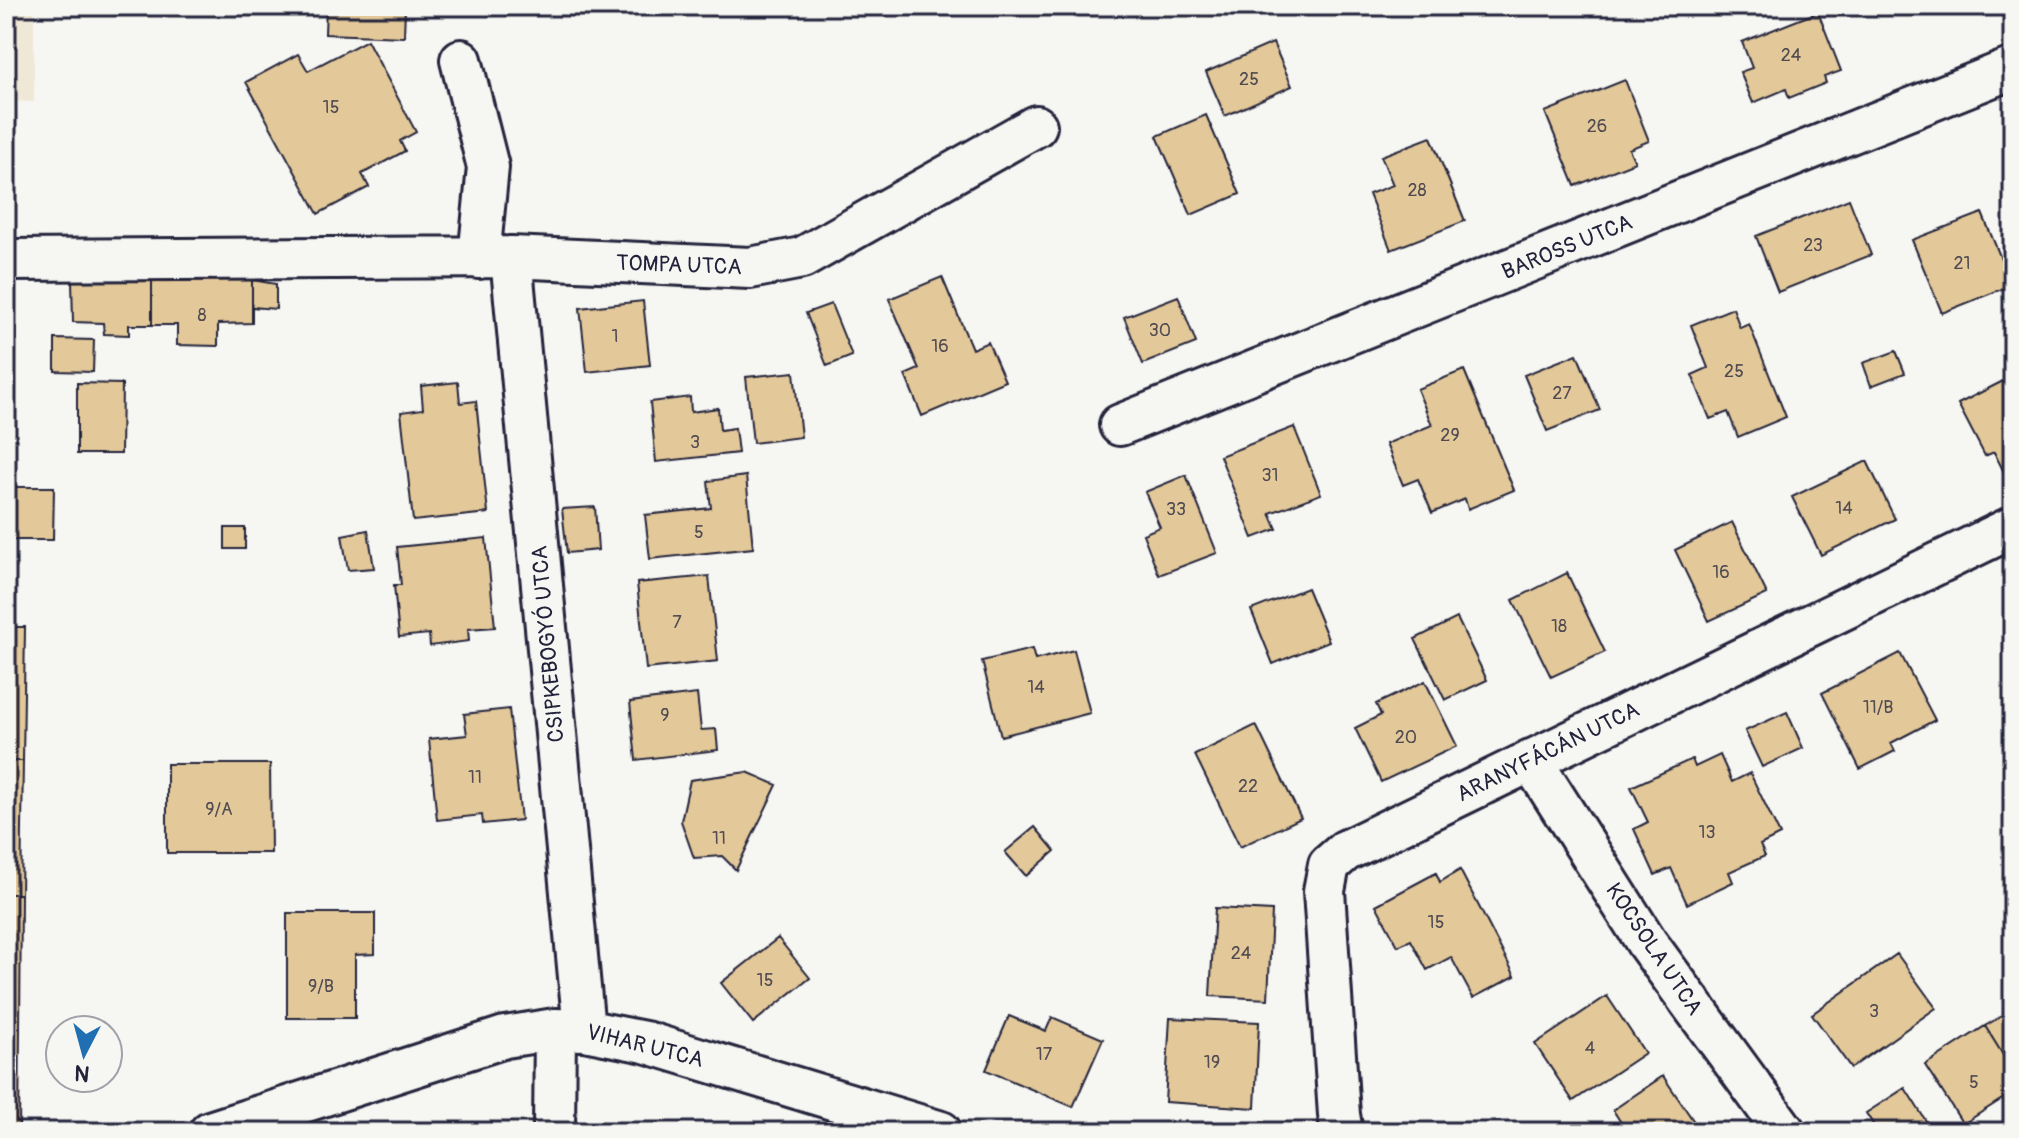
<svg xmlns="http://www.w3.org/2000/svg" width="2019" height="1138" font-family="Pangolin,sans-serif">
	<rect width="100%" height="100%" fill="#f6f6f2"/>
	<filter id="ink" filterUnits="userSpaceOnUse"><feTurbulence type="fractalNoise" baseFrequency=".0125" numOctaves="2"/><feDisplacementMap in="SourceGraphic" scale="16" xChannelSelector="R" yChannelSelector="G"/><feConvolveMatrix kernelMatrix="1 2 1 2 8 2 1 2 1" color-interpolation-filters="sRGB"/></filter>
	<g filter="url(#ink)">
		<path fill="#f0e8d7" d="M6,6H34V102L6,101Z"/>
		<path fill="#e3c999" stroke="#22223b" stroke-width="2" d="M326,6H405L404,37L325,34Z
			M1818,12L1841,71L1824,77L1826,83L1789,98L1786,89L1753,103L1740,72L1752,68L1742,42Z
			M367,40L416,132L400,141L405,151L362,174L369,187L318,214L246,82L298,54L308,71Z
			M1273,43L1292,86L1225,116L1206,72Z
			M1625,80L1649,141L1629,149L1635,162L1575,186L1545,112Z
			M1206,115L1240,194L1191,215L1157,136Z
			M1431,137L1465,221L1391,250L1369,194L1393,185L1381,156Z
			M1849,199L1871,255L1778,292L1756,236Z
			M1982,213L2012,285L1942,313L1912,240Z
			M942,277L972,349L988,342L1005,381L922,416L905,375L919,369L889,299Z
			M72,280H152V325H129V335L104,334L103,323L73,322Z
			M152,280H252V323L218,324V346L177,345V325H152Z
			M252,280L276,284V309L252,307Z
			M1178,296L1196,343L1143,364L1124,317Z
			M643,301L650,365L587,372L580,308Z
			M831,304L852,356L827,366L806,313Z
			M1733,308L1740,328L1749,324L1786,417L1738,437L1728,412L1710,419L1692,375L1708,368L1691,325Z
			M55,339L94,340L93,372L55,371Z
			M1896,351L1905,373L1871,386L1863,363Z
			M1577,354L1600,410L1547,431L1524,375Z
			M1464,370L1514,490L1468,509L1465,499L1432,513L1418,479L1403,485L1386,444L1432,425L1417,389Z
			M794,372L801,437L753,443L746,377Z
			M2013,376V472L2006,476L1994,452L1985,456L1958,404Z
			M458,382L460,403L476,401L488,513L413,521L401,412L423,409L421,386Z
			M77,383L122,384L121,454H77Z
			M690,397L691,412L718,408L720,430L735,428L738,453L656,462L650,402Z
			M1294,427L1321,494L1270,513L1277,529L1253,538L1220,456Z
			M1867,461L1895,519L1821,555L1792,497Z
			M1186,475L1217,553L1159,575L1143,534L1160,527L1145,492Z
			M746,476L753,548L650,559L645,515L711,508L708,481Z
			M6,487H54L53,540H6Z
			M595,507L598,550L567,553L562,509Z
			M1732,522L1767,594L1709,621L1675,550Z
			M225,528H245V549H225Z
			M368,530L374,568L348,570L342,535Z
			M486,538L495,627L468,629L469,641L430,646L429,634L399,637L394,585H401L397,547Z
			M1567,573L1605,652L1551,677L1513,600Z
			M709,576L718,661L646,669L637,583Z
			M1307,588L1329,641L1273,664L1251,610Z
			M1457,618L1487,680L1445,700L1415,639Z
			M6,627H25L23,761H6Z
			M1032,649L1035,660L1074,650L1090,713L1001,736L982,661Z
			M1900,653L1935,720L1891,743L1895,751L1860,769L1822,693Z
			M1425,681L1457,746L1381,782L1355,728L1381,715L1376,704Z
			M697,694L701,730L716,729L718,750L636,760L630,702Z
			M509,709L521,820L483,824L482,815L437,820L429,739L467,735L464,714Z
			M1787,712L1803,748L1762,767L1745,731Z
			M1256,725L1301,818L1240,847L1195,755Z
			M1720,755L1732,782L1750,773L1780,835L1760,845L1765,856L1729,872L1733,882L1687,904L1671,868L1655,875L1634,829L1648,822L1631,787L1692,759L1695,767Z
			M6,761H23L21,894H6Z
			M167,764H270L271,853H167Z
			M747,772L777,785L736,870L722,856L694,858L681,821L690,780Z
			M1035,827L1055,851L1026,876L1005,852Z
			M1460,870L1515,976L1473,998L1451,957L1427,970L1411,940L1398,946L1376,905L1436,873L1440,882Z
			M6,894H21L20,1028H6Z
			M1215,908L1272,911L1268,999L1210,996Z
			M287,913H375V954L355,955V1018H287Z
			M778,938L810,978L753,1023L721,983Z
			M1897,954L1936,1008L1851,1068L1812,1014Z
			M1607,996L1645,1053L1573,1101L1535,1044Z
			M2013,1009V1071L1985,1026Z
			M1009,1016L1046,1031L1052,1017L1103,1039L1073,1107L986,1070Z
			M1170,1018L1259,1022L1255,1108L1165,1102Z
			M1985,1026L2013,1071V1092L1963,1124L1925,1065Z
			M6,1028H20L19,1132H6Z
			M1663,1076L1701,1132H1627L1613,1110Z
			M1905,1088L1933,1132H1878L1866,1113Z"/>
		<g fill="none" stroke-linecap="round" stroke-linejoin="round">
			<g stroke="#22223b" stroke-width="46">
				<path id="street" d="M461,60L488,167L479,258
					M511,257L584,1030
					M6,260L511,257L750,268L802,258L1036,126
					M1120,425L2013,68
					M1531,760L1647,943L1785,1132
					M210,1132L505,1037L555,1029L584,1030L645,1042L941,1132
					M554,1132L555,1029
					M1342,1132L1339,1115L1324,891L1329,865L1345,851L2013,527"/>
			</g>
			<use href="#street" stroke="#f6f6f2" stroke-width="40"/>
		</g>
	</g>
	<g text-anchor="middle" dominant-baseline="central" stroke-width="6" stroke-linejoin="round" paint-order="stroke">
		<g font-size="18" fill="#524c52">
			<text x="1791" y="55">24</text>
			<text x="1249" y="79">25</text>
			<text x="331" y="107">15</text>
			<text x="1597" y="126">26</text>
			<text x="1417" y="190">28</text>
			<text x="1813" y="245">23</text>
			<text x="1962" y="263">21</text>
			<text x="202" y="315">8</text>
			<text x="1160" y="330">30</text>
			<text x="615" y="336">1</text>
			<text x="940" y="346">16</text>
			<text x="1734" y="371">25</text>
			<text x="1562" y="393">27</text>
			<text x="1450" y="435">29</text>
			<text x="695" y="442">3</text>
			<text x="1270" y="475">31</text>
			<text x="1844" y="508">14</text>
			<text x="1176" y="509">33</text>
			<text x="699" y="532">5</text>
			<text x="1721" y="572">16</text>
			<text x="677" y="622">7</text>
			<text x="1559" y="626">18</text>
			<text x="1036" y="687">14</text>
			<text x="1878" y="707">11/B</text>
			<text x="665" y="715">9</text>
			<text x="1406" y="737">20</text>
			<text x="475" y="777">11</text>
			<text x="1248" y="786">22</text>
			<text x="219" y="809">9/A</text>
			<text x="1707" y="832">13</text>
			<text x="719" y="838">11</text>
			<text x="1436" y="922">15</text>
			<text x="1241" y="953">24</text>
			<text x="765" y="980">15</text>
			<text x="321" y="986">9/B</text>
			<text x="1874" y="1011">3</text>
			<text x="1590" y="1048">4</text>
			<text x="1044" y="1054">17</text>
			<text x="1212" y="1062">19</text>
			<text x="1974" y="1082">5</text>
		</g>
		<g font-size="22" fill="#22223b" stroke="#f6f6f2">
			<text transform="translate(1567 247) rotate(-22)">BAROSS UTCA</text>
			<text transform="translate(679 265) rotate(2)">TOMPA UTCA</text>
			<text transform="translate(548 644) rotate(-95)">CSIPKEBOGYÓ UTCA</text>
			<text transform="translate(1548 752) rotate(-26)">ARANYFÁCÁN UTCA</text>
			<text transform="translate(1654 949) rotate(56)">KOCSOLA UTCA</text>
			<text transform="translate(645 1046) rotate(14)">VIHAR UTCA</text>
		</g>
	</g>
	<rect width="2019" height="1138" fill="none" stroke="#f6f6f2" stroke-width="32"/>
	<rect x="16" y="16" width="1987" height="1106" fill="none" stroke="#22223b" stroke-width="3" filter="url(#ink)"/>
	<g transform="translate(84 1054) rotate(186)"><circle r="38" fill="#f6f6f2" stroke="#a1a1a9" stroke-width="2"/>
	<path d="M0-6L14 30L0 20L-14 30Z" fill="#1f6fb2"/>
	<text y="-12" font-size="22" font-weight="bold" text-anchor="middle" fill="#22223b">N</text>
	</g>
</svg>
